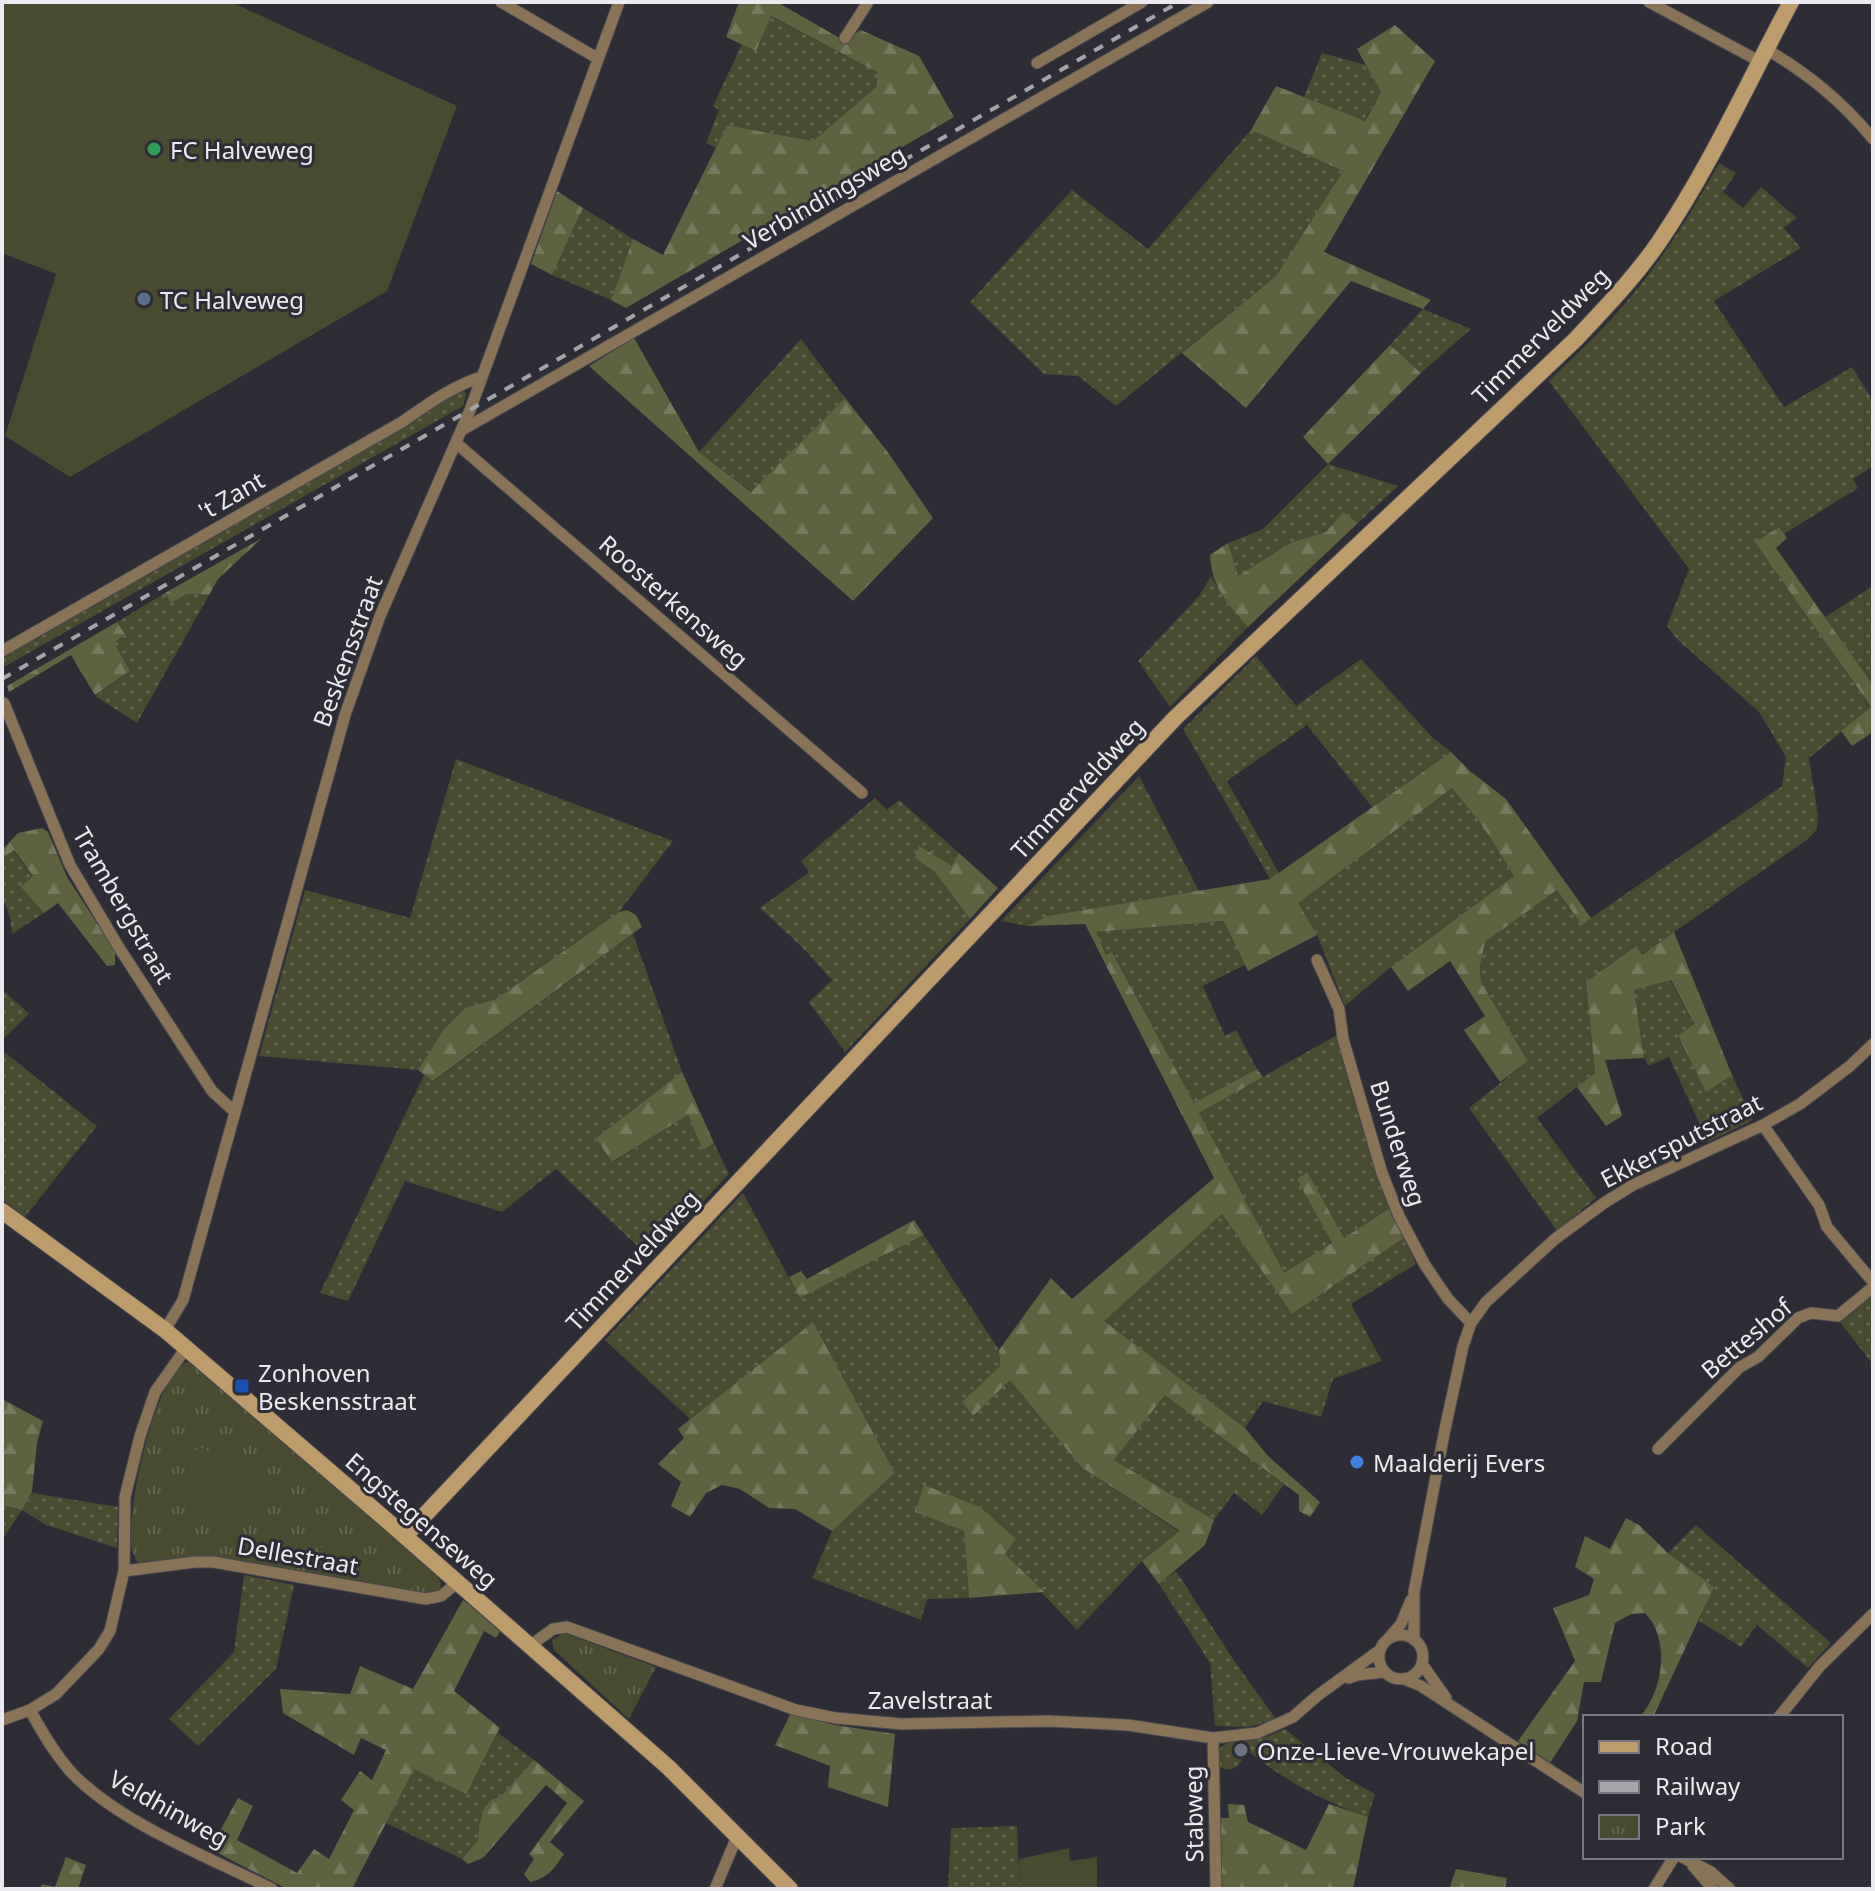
<svg xmlns="http://www.w3.org/2000/svg" width="1875" height="1891" font-family="'Noto Sans',sans-serif">
	<defs>
		<pattern id="grass-dots" width="8" height="8" patternUnits="userSpaceOnUse" patternTransform="scale(2)"><rect width="8" height="8" fill="#484b30"/><path d="M2 2h.1M6 6h.1" fill="none" stroke="#63654e" stroke-width="1.8" stroke-linecap="round"/></pattern>
		<pattern id="forest-firs" width="22" height="20" patternUnits="userSpaceOnUse" patternTransform="scale(2)"><rect width="22" height="20" fill="#5e623f"/><path d="M5 1l3.5 6h-7zM16 11l3.5 6h-7z" fill="#75795b"/></pattern>
		<pattern id="park-tufts" width="24" height="20" patternUnits="userSpaceOnUse" patternTransform="scale(2)"><rect width="24" height="20" fill="#484b30"/><path d="M3 7l-1-3M5 7V3M7 7l1-3M15 17l-1-3M17 17v-4M19 17l1-3" fill="none" stroke="#63654e"/></pattern>
	</defs>
	<rect width="100%" height="100%" fill="#2e2c35"/>
	<path fill="url(#grass-dots)" d="M770,16L877,72V86L813,141L727,125L716,148L706,143L719,110L713,106L742,44L756,51Z
		M1322,53L1366,65L1381,92L1364,121L1304,97Z
		M1251,130L1343,171L1276,276L1116,406L1078,376L1044,374L970,302L1072,190L1148,249Z
		M1719,163L1736,173L1723,192L1743,208L1761,187L1797,218L1784,228L1801,248L1714,301L1784,407L1852,367L1873,401V466L1853,479L1858,488L1784,534L1779,527L1756,542L1871,708L1809,758L1818,815L1817,829L1808,839L1641,955L1636,946L1586,982L1595,1073L1537,1118L1596,1198L1557,1231L1469,1108L1528,1061L1481,982L1480,966L1485,942L1557,890L1582,924L1782,786L1786,757L1759,712L1678,640L1667,626L1689,569L1549,381C1574,356 1600,333 1623,306C1661,262 1691,214 1719,163Z
		M583,208L633,239L611,300L552,275Z
		M1423,309L1471,329L1421,373L1390,345Z
		M801,339L845,398L752,492L699,452Z
		M463,389L466,394L463,406L2,668V657L406,426L446,397Z
		M1328,464L1398,486L1358,523L1343,513L1326,532L1292,542L1237,577L1228,543L1263,529Z
		M1211,576L1224,598L1248,627L1170,707L1138,661L1199,596Z
		M1873,586V685L1825,617Z
		M165,593L171,603L187,594L209,595L137,723L95,696L130,671L113,642L125,634L117,622Z
		M1256,656L1296,706L1361,659L1433,738L1451,752L1372,807L1307,725L1227,781L1279,873L1270,879L1183,729Z
		M456,759L673,841L619,912L496,999L465,1008L444,1029L418,1070L259,1056L305,890L410,918Z
		M1139,776L1199,891L1047,916L1028,926L1001,921Z
		M1451,787L1484,828L1514,876L1391,967L1345,1006L1317,935L1297,903Z
		M875,798L887,810L899,800L959,853L952,866L919,847L934,871L970,919L845,1052L809,1002L832,980L802,947L760,908L809,872L801,861Z
		M13,850L33,877L21,887L44,913L12,934L10,917L2,897V859Z
		M1225,921L1245,965L1203,986L1225,1036L1236,1030L1257,1069L1194,1104L1113,953L1107,956L1095,932Z
		M633,934L682,1072L596,1138L613,1162L688,1115L703,1149L714,1143L729,1174L650,1258L556,1169L502,1212L405,1181L348,1301L320,1293L424,1075L434,1081Z
		M1670,980L1694,1025L1678,1035L1706,1091L1732,1075L1753,1120L1708,1142L1669,1057L1648,1066L1644,1057L1634,990Z
		M2,989L29,1014L2,1040Z
		M1337,1035L1390,1208L1344,1238L1306,1172L1298,1179L1332,1243L1284,1274L1199,1113Z
		M2,1050L97,1126L24,1218L2,1199Z
		M743,1193L800,1298L924,1235L999,1350L1000,1366L962,1402L973,1415L1010,1380L1081,1467L1180,1532L1142,1561L1077,1630L1005,1554L1016,1539L915,1512L964,1531L969,1598L927,1599L921,1620L812,1578L832,1531L895,1473L813,1322L691,1420L605,1340Z
		M1222,1214L1292,1314L1404,1238L1416,1264L1351,1304L1382,1361L1333,1379L1321,1417L1263,1401L1245,1428L1103,1321Z
		M1870,1296L1873,1299L1872,1363L1839,1321L1849,1316Z
		M1165,1394L1285,1483L1262,1515L1234,1493L1214,1520L1114,1460Z
		M32,1493L118,1507L117,1548L46,1525L22,1510L2,1540V1505L22,1510Z
		M1696,1525L1831,1643L1808,1668L1757,1625L1741,1647L1699,1621L1713,1587L1668,1553Z
		M1176,1571L1235,1662L1276,1719L1248,1727L1215,1726L1210,1663L1159,1584Z
		M244,1575L294,1585L276,1669L198,1746L169,1719L234,1652Z
		M1285,1729L1346,1778L1375,1794L1368,1817C1324,1802 1284,1780 1248,1751C1240,1762 1235,1775 1220,1767L1217,1761L1219,1749L1226,1743L1266,1737Z
		M498,1733L534,1760L500,1797L491,1800L479,1825L478,1840L462,1859L386,1823L414,1769L466,1793Z
		M1017,1826L1020,1889H948L951,1828Z"/>
	<path fill="url(#forest-firs)" d="M739,2H777L843,40L861,30L919,56L954,117L626,308L611,300L633,239L663,255L727,125L813,141L877,86V72L771,16L756,51L726,37Z
		M1395,25L1435,61L1324,252L1431,300L1423,309L1351,281L1246,408L1182,353L1276,276L1343,171L1251,130L1276,86L1365,121L1381,92L1357,49Z
		M557,191L583,208L552,275L531,264Z
		M634,338L699,452L751,492L845,398L887,451L933,518L853,601L589,366Z
		M1390,345L1421,373L1328,464L1303,437Z
		M1343,512L1358,523L1248,627C1227,602 1212,589 1210,555L1228,543L1238,576L1292,542L1326,532Z
		M1779,527L1787,538L1776,548L1873,685V732L1852,746L1841,731L1871,707L1755,542Z
		M262,538L218,579L209,595L187,594L171,603L165,593Z
		M117,622L125,634L114,643L130,671L95,695L71,655L9,692L7,686Z
		M1451,752L1470,771L1506,799L1591,918L1582,925L1557,890L1485,942L1480,966L1481,982L1528,1061L1500,1082L1464,1030L1485,1016L1450,961L1408,991L1391,967L1514,876L1484,828L1452,788L1298,903L1317,935L1248,971L1224,921L1096,932L1106,955L1112,952L1194,1103L1257,1069L1263,1077L1199,1113L1284,1273L1332,1243L1297,1179L1307,1172L1344,1238L1390,1208L1404,1238L1292,1314L1222,1214L1104,1321L1245,1428L1268,1456L1320,1502L1310,1517L1299,1511V1495L1165,1395L1114,1460L1214,1520L1205,1545L1159,1584L1142,1561L1180,1531L1081,1467L1010,1380L973,1416L962,1402L1000,1366L999,1350L1051,1278L1072,1299L1214,1178L1085,924L1028,926L1047,916L1270,879Z
		M42,828L48,832L67,877L115,951V965L107,966L58,903L44,913L21,887L33,876L14,850L2,859V850L18,833Z
		M919,846L952,866L959,853L998,888L970,919L934,871L915,858Z
		M627,910L636,915L642,927L433,1081L418,1070L444,1029L465,1008L496,999L619,912Z
		M1674,932L1732,1075L1706,1092L1678,1035L1694,1024L1671,980L1634,990L1644,1058L1605,1060L1622,1116L1606,1126L1577,1087L1595,1073L1586,982L1636,946L1642,955Z
		M682,1072L714,1143L703,1150L688,1115L612,1162L596,1138Z
		M914,1220L924,1235L800,1298L789,1277L801,1271L807,1279Z
		M813,1322L895,1473L832,1531L795,1509L769,1508L740,1489L722,1485L706,1493L690,1517L671,1506L681,1482L658,1464L684,1438L678,1429Z
		M2,1399L43,1421L37,1443L32,1492L22,1510L2,1505Z
		M924,1485L980,1507L1016,1539L1005,1554L1044,1592L969,1598L964,1531L915,1512Z
		M1626,1518L1639,1525L1668,1553L1714,1587L1653,1717H1640C1663,1691 1671,1640 1645,1613L1631,1614L1615,1623L1601,1682H1584L1577,1721L1550,1763L1518,1741L1575,1661L1553,1608L1589,1595L1594,1579L1575,1567L1585,1536L1610,1549Z
		M463,1600L501,1630L496,1638L484,1631L454,1691L500,1728L466,1794L414,1769L352,1889H287L210,1849L238,1798L253,1806L237,1840L297,1873L314,1849L329,1859L354,1810L341,1800L360,1771L372,1780L386,1750L361,1738L354,1755L283,1713L280,1689L350,1694L360,1666L413,1689Z
		M791,1713L835,1725L895,1734L888,1807L828,1787L830,1766L775,1745Z
		M534,1760L584,1801L550,1842L564,1854C554,1869 548,1878 530,1882L524,1874L534,1859L529,1854L567,1803L546,1785L483,1858L468,1864L462,1859L478,1840L479,1825L485,1807L491,1800L500,1797Z
		M1228,1804L1244,1805L1248,1822L1306,1850L1329,1804L1368,1817L1353,1889H1221V1818H1229Z
		M66,1857L86,1865L78,1889H40L42,1884L55,1887Z
		M1456,1869L1507,1878L1505,1889H1449Z"/>
	<path fill="url(#park-tufts)" d="M190,1361L435,1572L441,1583L440,1589L431,1594L216,1557L138,1563C135,1558 132,1553 131,1546C127,1512 154,1370 190,1361Z
		M564,1633L656,1667L629,1719L554,1650L552,1640Z"/>
	<path fill="#484b30" d="M2,2H231L457,106L387,291L70,477L5,436L56,274L2,253Z
		M199,1446L267,1485L243,1527L175,1488Z
		M334,1529L358,1544L344,1566L320,1550Z
		M1069,1848L1070,1861L1097,1857V1889H1020L1019,1859Z"/>
	<g fill="none" stroke-linecap="round" stroke-linejoin="round">
		<g stroke="#48474f" stroke-width="13">
			<path id="street" d="M501,2L597,58
				M1649,2L1759,61
				M845,38L868,2
				M1766,49C1808,74 1842,101 1873,139
				M1037,63L1142,2
				M462,430L1208,2
				M456,443L862,793
				M2,651L402,422C428,404 451,387 481,377
				M4,703L70,865L118,946L212,1091L235,1112
				M1317,960L1339,1009L1343,1039L1382,1173L1399,1216L1425,1265L1448,1299L1471,1323
				M1763,1125L1819,1205L1827,1227L1873,1282
				M165,1330L183,1300L345,715L380,616L470,410L619,2
				M1658,1449L1740,1367L1758,1357L1798,1318L1811,1313L1838,1316L1873,1287
				M124,1571L195,1562H213L426,1599L441,1596L458,1582
				M1379 1657a22 22 0 1 1 44 0a22 22 0 1 1-44 0Z
				M1388,1639L1401,1624L1411,1600
				M1414,1640V1592L1445,1429L1463,1346L1471,1323L1486,1302L1555,1239L1604,1203L1633,1185L1763,1125L1800,1104L1850,1066L1873,1044
				M531,1645L553,1629L567,1627L796,1710L836,1718L902,1724L1048,1721L1128,1725L1213,1738L1257,1733L1293,1717L1317,1696L1380,1650
				M1422,1664L1446,1698
				M1349,1678L1357,1675L1385,1672
				M1404,1679L1421,1686L1585,1793
				M30,1710C42,1732 54,1753 71,1772C119,1823 209,1857 272,1889
				M1779,1717L1820,1666L1873,1614
				M2,1720L30,1710L56,1694L99,1649L110,1631L124,1571L125,1497L140,1436L155,1392L186,1348
				M1213,1738L1216,1889
				M1682,1857L1711,1872L1730,1889
				M1693,1866L1713,1889
				M715,1889L738,1834
				M1654,1889L1674,1857"/>
		</g>
		<g stroke="#48474f" stroke-width="18">
			<path id="secondary" d="M2,1211L165,1330L384,1518L668,1767L790,1889
				M405,1536L1176,717L1576,339C1605,308 1635,277 1659,242C1710,167 1748,82 1791,2"/>
		</g>
		<use href="#street" stroke="#897356" stroke-width="11"/>
		<use href="#secondary" stroke="#bd9b6a" stroke-width="16"/>
		<path stroke="#a5a4ab" stroke-width="4" stroke-dasharray="10 10" stroke-linecap="butt" d="M2,679L1179,2"/>
	</g>
	<circle fill="#2e9e5b" stroke="#2e2c35" stroke-width="3" cx="154" cy="149" r="8"/>
	<circle fill="#5c6f8a" stroke="#2e2c35" stroke-width="3" cx="144" cy="299" r="8"/>
	<rect fill="#1a4fb4" stroke="#2e2c35" stroke-width="3" x="234" y="1378" width="16" height="16" rx="4"/>
	<circle fill="#3f7fe0" stroke="#2e2c35" stroke-width="3" cx="1357" cy="1462" r="8"/>
	<circle fill="#6b7280" stroke="#2e2c35" stroke-width="3" cx="1241" cy="1750" r="8"/>
	<g text-anchor="middle" dominant-baseline="central" stroke-width="6" stroke-linejoin="round" paint-order="stroke">
		<g font-size="24" fill="#ebeaf0" stroke="#2e2c35" text-anchor="start">
			<text x="170" y="149">FC Halveweg</text>
			<text x="160" y="299">TC Halveweg</text>
			<text x="258" y="1372">Zonhoven<tspan x="258" dy="28">Beskensstraat</tspan></text>
			<text x="1373" y="1462">Maalderij Evers</text>
			<text x="1257" y="1750">Onze-Lieve-Vrouwekapel</text>
		</g>
		<g font-size="24" fill="#ebeaf0" stroke="#2e2c35">
			<text transform="translate(824 197) rotate(-30)">Verbindingsweg</text>
			<text transform="translate(1540 335) rotate(-45)">Timmerveldweg</text>
			<text transform="translate(231 495) rotate(-30)">'t Zant</text>
			<text transform="translate(674 601) rotate(41)">Roosterkensweg</text>
			<text transform="translate(347 651) rotate(-70)">Beskensstraat</text>
			<text transform="translate(1077 788) rotate(-47)">Timmerveldweg</text>
			<text transform="translate(124 905) rotate(60)">Trambergstraat</text>
			<text transform="translate(1681 1140) rotate(-27)">Ekkersputstraat</text>
			<text transform="translate(1399 1143) rotate(72)">Bunderweg</text>
			<text transform="translate(632 1260) rotate(-47)">Timmerveldweg</text>
			<text transform="translate(1746 1338) rotate(-40)">Betteshof</text>
			<text transform="translate(422 1520) rotate(41)">Engstegenseweg</text>
			<text transform="translate(298 1555) rotate(10)">Dellestraat</text>
			<text x="930" y="1699">Zavelstraat</text>
			<text transform="translate(169 1808) rotate(29)">Veldhinweg</text>
			<text transform="translate(1193 1814) rotate(-91)">Stabweg</text>
		</g>
	</g>
	<rect width="1875" height="1891" fill="none" stroke="#ebeaf0" stroke-width="8"/>
	<rect x="1583" y="1715" width="260" height="144" fill="#2e2c35" stroke="#7a7880" stroke-width="2"/>
	<rect x="1599" y="1741" width="40" height="12" fill="#bd9b6a" stroke="#7a7880" stroke-width="2"/>
	<text x="1655" y="1755" font-size="24" fill="#ebeaf0">Road</text>
	<rect x="1599" y="1781" width="40" height="12" fill="#a5a4ab" stroke="#7a7880" stroke-width="2"/>
	<text x="1655" y="1795" font-size="24" fill="#ebeaf0">Railway</text>
	<rect x="1599" y="1815" width="40" height="24" fill="url(#park-tufts)" stroke="#7a7880" stroke-width="2"/>
	<text x="1655" y="1835" font-size="24" fill="#ebeaf0">Park</text>
</svg>
